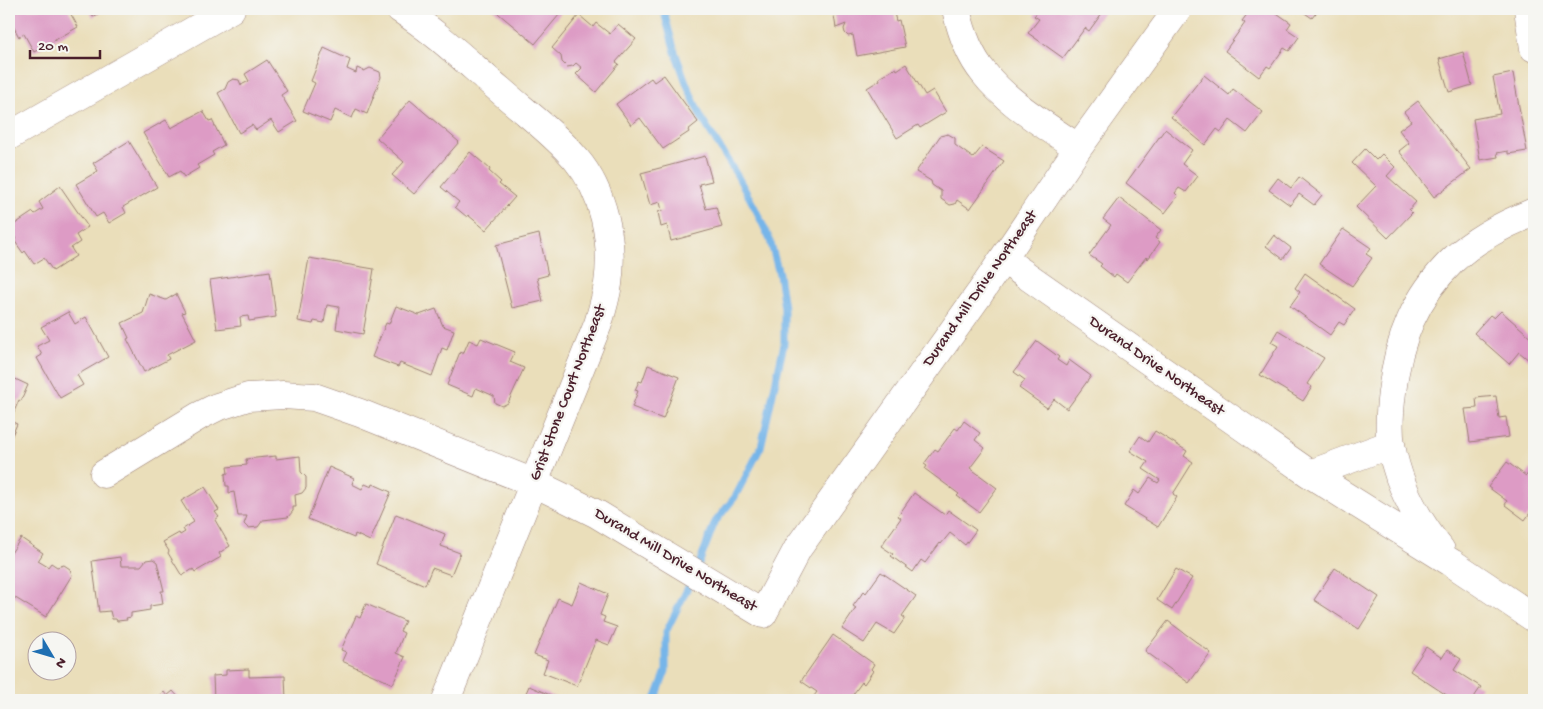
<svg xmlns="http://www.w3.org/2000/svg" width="1543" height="709" font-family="'Gochi Hand',sans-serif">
	<rect width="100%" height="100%" fill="#f6f6f2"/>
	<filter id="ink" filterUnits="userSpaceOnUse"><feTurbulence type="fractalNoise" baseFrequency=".02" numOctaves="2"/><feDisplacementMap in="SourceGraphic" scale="10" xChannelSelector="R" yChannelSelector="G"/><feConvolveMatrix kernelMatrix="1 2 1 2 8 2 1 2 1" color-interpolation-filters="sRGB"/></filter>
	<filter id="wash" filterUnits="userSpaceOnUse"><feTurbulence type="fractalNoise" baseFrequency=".0096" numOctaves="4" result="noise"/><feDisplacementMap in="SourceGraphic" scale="20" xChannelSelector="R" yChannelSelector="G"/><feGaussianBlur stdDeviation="1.12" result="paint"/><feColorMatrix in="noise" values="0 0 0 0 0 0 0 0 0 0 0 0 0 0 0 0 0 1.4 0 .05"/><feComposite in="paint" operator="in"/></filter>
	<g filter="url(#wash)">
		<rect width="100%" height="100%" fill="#eadeba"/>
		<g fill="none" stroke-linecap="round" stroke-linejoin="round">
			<path stroke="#76b5e9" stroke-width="7" d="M663,9L675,52L687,85L701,117L738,177L755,208L770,240L779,274L784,308V344L761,447L735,497L715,522L697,569
				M655,700L666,671V632L692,579"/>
		</g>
		<g id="blocks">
			<path fill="#dd9bc5" d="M13,9H68L78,27L34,52L24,34L19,37L9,18V11Z
				M88,9H106L93,17Z
				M493,9H564L535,44Z
				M833,9H893L896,21L899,20L905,47L857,56L853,35L848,36L845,33L844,29L846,24L836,28Z
				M1040,9H1105L1089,31L1085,28L1063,58L1028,33L1039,19L1034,16Z
				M1251,9H1271L1291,23L1287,29L1299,37L1289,51L1284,48L1270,68L1267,66L1259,77L1225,51L1245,23L1242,21Z
				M1299,9H1319L1312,18Z
				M579,15L593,27L596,23L610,34L618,24L636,39L616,62L619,64L596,92L576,74L582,68L576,63L573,66L567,67L562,62L561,56L552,48Z
				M324,48L350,60L347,69L356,73L357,68L364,71L370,68L380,72L381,77L367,114L356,109L352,118L335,110L330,122L303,111L315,83L311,81Z
				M1463,52L1472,85L1449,92L1439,59Z
				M267,60L287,91L281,95L297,121L279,132L271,120L256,130L252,125L239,133L218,93L225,89L228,82L233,79L239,80L241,85L249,81L245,74Z
				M906,64L925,95L933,90L946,112L920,128L918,125L897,138L867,88L880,80L879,78L896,68L897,70Z
				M1513,73L1527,151L1508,154V151L1497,153L1498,157L1480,160L1473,119L1500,114L1493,77Z
				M664,75L698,122L688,130L689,132L663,149L640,118L631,125L616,104L651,78L654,82Z
				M1204,75L1229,95L1233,89L1263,112L1247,133L1230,120L1221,132L1217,129L1205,145L1171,117Z
				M410,100L459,142L414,194L392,175L404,162L377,138Z
				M1418,101L1471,169L1434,197L1399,151L1409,143L1399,130L1411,121L1404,112Z
				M203,111L209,121L212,120L224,145L212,152L214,155L197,165L199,168L184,177L180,171L169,177L143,133L166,120L171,128Z
				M1165,129L1192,150L1182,164L1198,176L1186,192L1179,188L1175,193L1178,196L1165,213L1126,183Z
				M948,134L955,138V145L973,158L982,147L1004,161L970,209L957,200L955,204L950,205L941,199V191L932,185L931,181L916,172L940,136Z
				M129,141L157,187L123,207L126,213L109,223L103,213L96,217L76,184L98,171L93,163Z
				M1365,149L1376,160L1382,154L1395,167L1387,176L1416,202L1409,210L1412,213L1388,238L1356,207L1376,186L1352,163Z
				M470,152L490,169L489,171L501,182L499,184L515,197L486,230L468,215L467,217L455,207L459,202L441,187Z
				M705,156L712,181L699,184L706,209L716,207L722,227L671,241L667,225L661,227L658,212L662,211L660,202L650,205L641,173Z
				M1299,177L1322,195L1314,205L1299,194L1290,205L1269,190L1278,178L1291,188Z
				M60,186L88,227L76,235L80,242L71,248L76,256L53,271L44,258L34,264L25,251L23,253L14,240L16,239L9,228L33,212L35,214L43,209L39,202Z
				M1119,198L1161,230L1155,238L1160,242L1148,259L1146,257L1127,282L1116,274L1114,277L1100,266L1102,264L1089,255L1111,225L1103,219Z
				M1343,229L1371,248L1366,254L1372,258L1352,286L1319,264Z
				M539,234L548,275L537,278L543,301L512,308L496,245Z
				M1274,235L1291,248L1283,259L1266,246Z
				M309,258L374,269L363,334L336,329L339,307L327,305L324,323L314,321L313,324L298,321Z
				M270,271L276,317L249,321L248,316L240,317L241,326L217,329L210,280Z
				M1305,273L1355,309L1344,325L1339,322L1330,335L1290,306L1300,292L1295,288Z
				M149,294L166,300L176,294L185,312L182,313L196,340L167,355L169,359L144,372L127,339L129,338L122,323L143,313Z
				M396,306L419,315L436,309L443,326L454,330L447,350L442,348L432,376L400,363L398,367L372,357L386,323L389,324Z
				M1501,311L1534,340V354L1529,360L1519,352L1509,364L1474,333L1490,315L1494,318Z
				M68,312L75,324L86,317L108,357L77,375L83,385L60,398L37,358L42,355L37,346L49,340L41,327Z
				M1278,330L1324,358L1307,384L1312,387L1303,401L1260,375L1278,346L1271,342Z
				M481,338L515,352L510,362L524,368L508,403L502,406L495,403L494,396L476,388L473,396L447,385L460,352L463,354L469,340L478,344Z
				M1037,341L1059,357L1057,360L1066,366L1069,360L1091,376L1067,409L1054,399L1047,408L1019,388L1025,380L1014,372Z
				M648,365L679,377L663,419L632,407L638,391L635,390L639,381L642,382Z
				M9,376L28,385L21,401L19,400L10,421L17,424L9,442Z
				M1496,396L1499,418L1506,417L1509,437L1470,442L1465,409L1477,408L1476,398Z
				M964,421L980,433L975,440L985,448L970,468L997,488L979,512L957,496L959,494L925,469L927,466L924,464L935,449L938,451L955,428L958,430Z
				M1155,431L1187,451L1184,456L1193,462L1173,494L1177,497L1158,527L1124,506L1134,490L1139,494L1150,478L1158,483L1160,480L1143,469L1148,462L1130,451L1140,436L1148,442Z
				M276,456V459L300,456L301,472L306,477V488L302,493L295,495L296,507H293V511L288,517L263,520L258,527L248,528L244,524L247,516H238L234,492L229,493V486H226L225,474L228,473L227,467L247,465L246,459Z
				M1507,462L1526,476L1531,469L1534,471V507L1525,520L1505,505L1507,501L1488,487Z
				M329,467L354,478L352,484L362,489L365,484L372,487L373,484L391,492L370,541L355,534L354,538L308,519Z
				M205,487L219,510L215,512L219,517L215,520L230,546L219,553L221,557L195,572L193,569L182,576L168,553L169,551L163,542L179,533L180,535L185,532L183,529L194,522L181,501Z
				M914,493L945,515L948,510L976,530L965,545L950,533L941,544L940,543L925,563L921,560L913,572L891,556L893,554L881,546L901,518L898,516Z
				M9,496L15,518L9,520Z
				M396,514L445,534L441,546L460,553L451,575L432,568L425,585L376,564Z
				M21,538L43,553L38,561L48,567L51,563L57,567L64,565L70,569L72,575L46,617L9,594V556Z
				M120,557L121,566H141L146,560L153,559L157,562L164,591H161L163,604L150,606V610L131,613V617L126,618L127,620L117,621L116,619H112L110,611L99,612L92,561Z
				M1335,568L1379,597L1359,629L1314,600Z
				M1176,569L1192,578L1172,610L1157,600Z
				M881,572L916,596L902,616L905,618L894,634L877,624L864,643L842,629L856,608L853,606L864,591L866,593Z
				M581,582L608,594L600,615L605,617L603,622L617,627L609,645L596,640L577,686L543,673L548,660L534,655L558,598L572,604Z
				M366,604L405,621L400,631L404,633L396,653L405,657L393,684L342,661L346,652L341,650L356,616L360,618Z
				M1168,621L1211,653L1189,683L1145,651Z
				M833,635L874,664L871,669L873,671L864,684L862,682L849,700H811L817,692L801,681Z
				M1426,647L1442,658L1447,650L1461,659L1454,670L1481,687L1472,700H1454L1410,671Z
				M249,669V677L285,676L286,700H214L213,676L226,675V670Z
				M529,686L562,700H523Z
				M173,691L181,700H155L164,692L167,696Z"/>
		</g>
	</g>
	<g filter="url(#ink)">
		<use href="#blocks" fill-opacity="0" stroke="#9a7e72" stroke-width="1"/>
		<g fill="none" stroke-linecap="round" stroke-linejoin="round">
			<g stroke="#9a7e72" stroke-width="29">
				<path id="street" d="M400,9C436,32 467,62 500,90C525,112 554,133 576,159C604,192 614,241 608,284C606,298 602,311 598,324L446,700
					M956,9C961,31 969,55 984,73C1007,103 1047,126 1078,148
					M1528,9L1534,48
					M9,136L231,9
					M1003,259L1310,474L1452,563L1534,618
					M104,474L199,416L217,407L248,397L283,395L314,397L360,413L534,483L567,499L597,514L763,614L798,548L980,293L1078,148L1178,9
					M1310,474L1391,444
					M1441,550C1416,519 1398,485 1391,445C1388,428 1390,408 1392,392C1398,340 1415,297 1453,260C1476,238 1504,224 1534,212"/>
			</g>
			<use href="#street" stroke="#fff" stroke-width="28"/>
		</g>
	</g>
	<g text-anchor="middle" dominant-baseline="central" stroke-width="4.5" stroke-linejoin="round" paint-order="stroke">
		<g font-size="16" fill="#4a1f2b" stroke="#f6f6f2">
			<text transform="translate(981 289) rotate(-55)">Durand Mill Drive Northeast</text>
			<text transform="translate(1156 367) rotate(35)">Durand Drive Northeast</text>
			<text transform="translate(569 393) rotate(-69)">Grist Stone Court Northeast</text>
			<text transform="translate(675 561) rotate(31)">Durand Mill Drive Northeast</text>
		</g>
	</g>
	<rect width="1543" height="709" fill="none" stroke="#f6f6f2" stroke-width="30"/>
	<g transform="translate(52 656) rotate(128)"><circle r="24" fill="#f6f6f2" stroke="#b1a0a2"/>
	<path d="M0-4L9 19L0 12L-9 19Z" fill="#1f6fb2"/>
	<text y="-8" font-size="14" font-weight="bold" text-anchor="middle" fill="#4a1f2b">N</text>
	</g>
	<path d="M30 50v8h70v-8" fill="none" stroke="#4a1f2b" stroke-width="2.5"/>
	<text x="38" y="50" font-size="15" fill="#4a1f2b" stroke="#f6f6f2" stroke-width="4" paint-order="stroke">20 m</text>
</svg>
